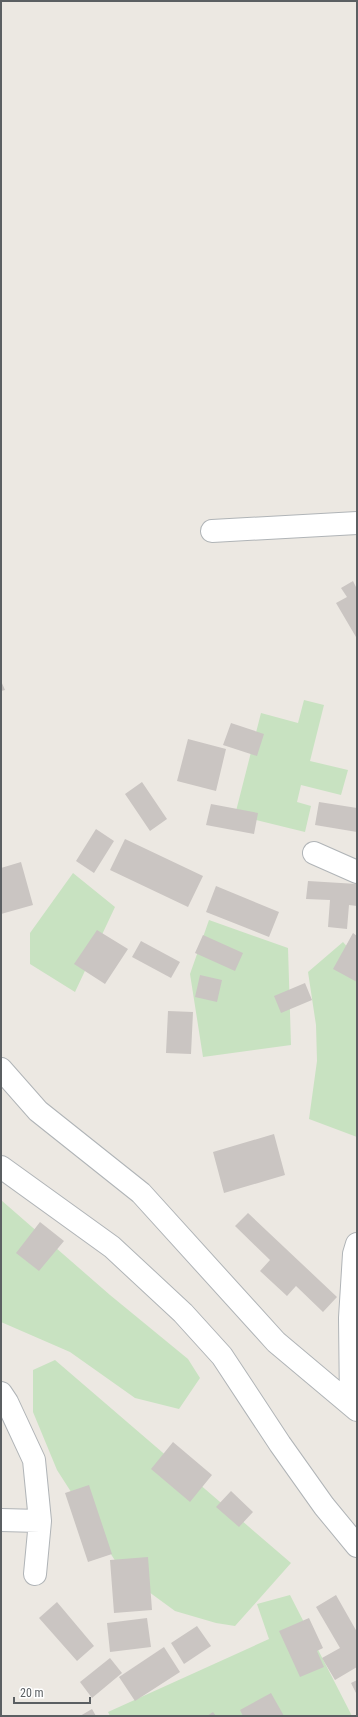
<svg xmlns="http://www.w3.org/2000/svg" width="358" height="1717" font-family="'Roboto Condensed',sans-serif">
	<rect width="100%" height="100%" fill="#ece8e2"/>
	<path fill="#c8e2c1" d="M304,700L324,705L310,761L348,770L341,795L301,785L297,802L311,806L305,832L235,815L261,713L298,723Z
		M73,873L115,907L75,992L30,964V933Z
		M209,920L288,948L291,1045L203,1057L190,974Z
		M343,942L357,958V1137L309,1119L317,1061L316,1025L308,972Z
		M1,1200L110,1295L188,1359L200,1378L179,1409L135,1398L70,1352L1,1322Z
		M55,1360L291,1563L235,1626L216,1623L175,1611L123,1573L57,1470L33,1412V1370Z
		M290,1595L352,1716H110L108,1712L269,1639L257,1604Z"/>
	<path fill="#cac5c2" d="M353,581L357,589L356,637L336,603L347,597L341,588Z
		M1,681L5,690L1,691Z
		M231,723L264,734L257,756L223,745Z
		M188,739L226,749L216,791L177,781Z
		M142,782L167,819L150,831L125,794Z
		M319,802L357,808V832L315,825Z
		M211,804L258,813L254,834L206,825Z
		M96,829L114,841L94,873L76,861Z
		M125,839L203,876L188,907L110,870Z
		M21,862L33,905L1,914V868Z
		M308,881L357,884V906L349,905L347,929L328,927L330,900L306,899Z
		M216,886L279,912L269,937L206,912Z
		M97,930L128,949L105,984L74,964Z
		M353,933L357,936V982L333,969Z
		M203,935L243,953L235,971L195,953Z
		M141,941L180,962L171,978L132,957Z
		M200,975L222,980L217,1002L195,997Z
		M305,983L312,1000L281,1013L274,996Z
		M168,1011L193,1012L191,1054L166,1053Z
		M274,1134L285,1175L224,1193L213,1152Z
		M248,1213L337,1297L323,1312L296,1286L287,1296L260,1271L270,1260L235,1226Z
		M40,1222L64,1241L39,1271L16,1253Z
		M173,1442L212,1475L190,1502L151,1469Z
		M89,1485L112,1554L88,1562L65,1493Z
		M231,1491L253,1512L239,1527L216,1507Z
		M148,1557L152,1610L114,1613L110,1560Z
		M336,1595L357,1632V1667L335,1680L322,1658L340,1648L316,1607Z
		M57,1602L94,1646L77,1661L39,1618Z
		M147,1618L151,1647L110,1652L107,1623Z
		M309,1618L323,1648L317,1651L324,1667L300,1677L279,1631Z
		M197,1626L211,1646L184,1664L171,1643Z
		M164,1647L180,1672L135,1701L119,1677Z
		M110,1658L122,1673L92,1698L80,1682Z
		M357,1680V1695L351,1683Z
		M271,1693L284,1716H243L240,1710Z
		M92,1709L96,1716H80Z
		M213,1712L216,1716H207Z"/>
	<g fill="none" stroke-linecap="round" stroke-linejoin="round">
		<g stroke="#b0b4b7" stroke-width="24">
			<path id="minor" d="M212,531L357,523
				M314,853L357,872
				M1,1069L38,1111L141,1193L276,1342L357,1410
				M1,1167L112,1247L183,1313L222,1356L280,1444L324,1506L357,1546
				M357,1244L354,1254L350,1318L351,1404L357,1402
				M1,1393L7,1402L34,1460L40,1521L35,1574
				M1,1520L40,1521"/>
		</g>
		<use href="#minor" stroke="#fff" stroke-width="22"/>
	</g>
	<rect width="358" height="1717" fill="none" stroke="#5b5f62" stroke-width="4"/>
	<path d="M14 1697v6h76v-6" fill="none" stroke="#5b5f62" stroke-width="2"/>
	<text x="20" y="1697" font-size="12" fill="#5b5f62" stroke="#ffffff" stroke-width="3" paint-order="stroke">20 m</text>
</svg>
